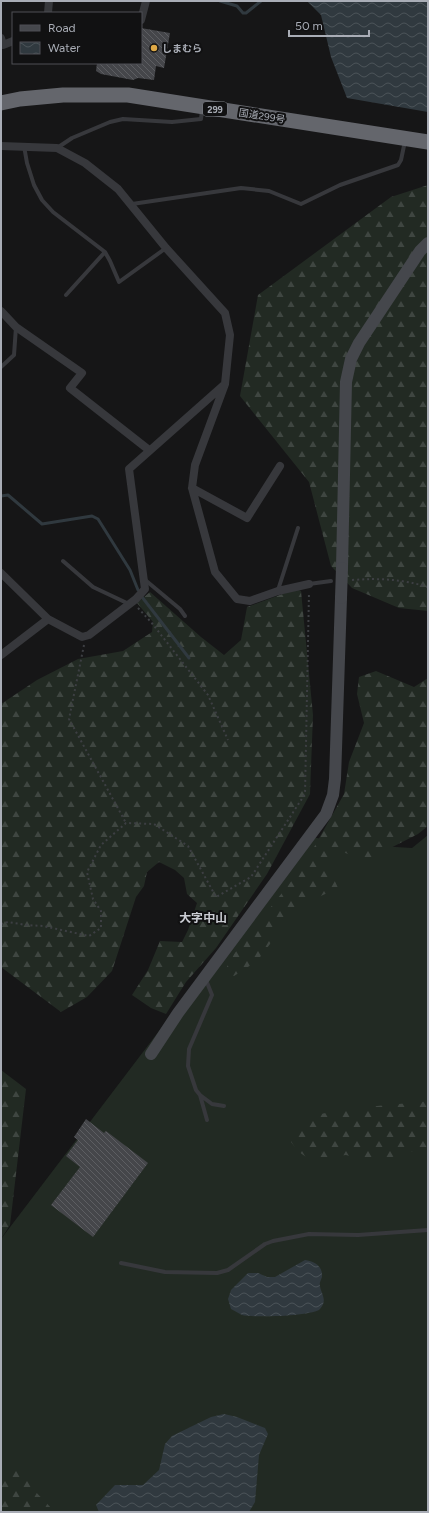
<svg xmlns="http://www.w3.org/2000/svg" width="429" height="1513" font-family="Figtree,'Noto Sans JP',sans-serif">
	<defs>
		<pattern id="forest-firs" width="22" height="20" patternUnits="userSpaceOnUse"><rect width="22" height="20" fill="#222a23"/><path d="M5 1l3.5 6h-7zM16 11l3.5 6h-7z" fill="#3f4641"/></pattern>
		<pattern id="water-waves" width="16" height="10" patternUnits="userSpaceOnUse"><rect width="16" height="10" fill="#30393f"/><path d="M0 5q4-4 8 0t8 0" fill="none" stroke="#4b5358"/></pattern>
		<pattern id="building-back-hatch" width="6" height="6" patternUnits="userSpaceOnUse"><rect width="6" height="6" fill="#45464a"/><path d="M-1 5l2 2M0 0l6 6M5-1l2 2" fill="none" stroke="#5d5e62"/></pattern>
	</defs>
	<rect width="100%" height="100%" fill="#161617"/>
	<path fill="#222a23" d="M428,835V1512H1V1239L307,836L348,844L412,848Z"/>
	<path fill="url(#forest-firs)" d="M428,185V611L399,608L352,588L331,566L309,482L240,396L258,295L391,197Z
		M296,589L301,591L313,715L310,794L267,874L216,948L186,982L166,1014L151,1008L132,995L148,970L160,941L182,942L188,930L197,903L187,894L184,878L175,870L159,862L147,872L144,886L136,897L112,971L87,997L61,1012L1,967V704L37,680L78,659L123,651L152,632L153,622L137,603L150,592L201,637L224,655L241,640L247,607Z
		M376,671L414,687L428,678V826L418,834L365,861L343,852L325,859L338,888L293,909L279,923L270,944L257,961L234,976L223,974L234,954L304,865L344,794L349,762L364,723L357,694L359,677Z
		M1,1070L26,1089L10,1225L1,1239Z
		M428,1101V1147L385,1159L368,1161L346,1155L309,1159L299,1152L291,1142C293,1136 294,1128 299,1123C314,1108 402,1105 428,1101Z
		M1,1467L25,1469L31,1487L55,1512H1Z"/>
	<path fill="url(#water-waves)" d="M307,1H428V112L347,98L331,57L321,15Z
		M305,1260C314,1261 323,1266 322,1277C321,1280 319,1283 320,1286C321,1294 328,1300 320,1309C314,1316 253,1318 242,1315C238,1313 235,1311 231,1309L228,1299L231,1290L248,1273H258L267,1277H275Z
		M224,1414L237,1417L265,1428L268,1434L259,1455L255,1502L249,1512H99L96,1505L115,1485H143L159,1470L165,1444L172,1436L211,1417Z"/>
	<g fill="none" stroke-linecap="round" stroke-linejoin="round">
		<path stroke="#30393f" stroke-width="3" d="M220,1L237,6L243,13H246L261,1
			M1,496L8,495L42,524L92,516L98,519L130,570L138,590
			M142,597L189,658"/>
	</g>
	<path fill="url(#building-back-hatch)" d="M141,28L170,33L164,68L156,66L154,80L138,78L133,80L101,74L96,71L97,63H141Z
		M86,1119L104,1133L106,1131L148,1163L93,1237L51,1205L80,1167L66,1156L78,1140L74,1137Z"/>
	<g fill="none" stroke-linecap="round" stroke-linejoin="round">
		<path stroke="#3d3f43" stroke-width="2" stroke-dasharray="2 3" stroke-linecap="butt" d="M352,580C380,578 401,579 428,587
			M138,608L151,622L208,695L228,740
			M84,645L69,719L126,823
			M1,924L8,922L26,925L43,926L89,936L101,928V911L93,899L87,872L101,845L126,823L154,824L188,846L216,897L251,877L305,794L309,592"/>
		<path stroke="#37383c" stroke-width="4" d="M24,146L27,163L34,185L42,200L53,212L105,252L110,261L119,282L166,248
			M57,148L72,138L110,122L123,119L172,122L201,119L202,110
			M132,204L241,188L269,191L301,204L340,185L398,165L401,160L405,141
			M66,295L105,252
			M1,367L14,355L16,327
			M63,561L93,587L129,604
			M144,579L180,609L185,616
			M309,584L331,581
			M278,590L298,528
			M206,980L212,995L189,1049L188,1066L196,1090L200,1095L207,1120
			M200,1095L212,1104L224,1106
			M121,1263L165,1272L217,1273L228,1270L265,1244L273,1241L309,1234L358,1235L428,1230"/>
		<path stroke="#37383c" stroke-width="8" d="M48,13L49,1
			M141,20L146,1
			M1,38L3,45L13,41
			M1,146L57,148L85,163L118,189L166,248L225,313L230,335L225,384L129,469L145,589L136,599L89,635L82,637L48,619L1,655
			M1,311L16,327L82,373L70,388L149,450
			M225,384L195,465L192,488L215,572L237,599L250,601L278,591L309,584
			M192,488L247,518L280,466
			M1,573L48,619"/>
		<path stroke="#45474c" stroke-width="12" d="M342,568L346,382L351,359L359,343L420,251L428,243
			M151,1054L178,1013L326,814L333,795L335,779L341,598"/>
		<path stroke="#64666c" stroke-width="15" d="M1,103L20,99L63,95H128L428,142"/>
		<path stroke="#45474c" stroke-width="12" d="M341,598L342,568"/>
	</g>
	<circle fill="#dfa946" stroke="#111112" stroke-width="1.5" cx="154" cy="48" r="4"/>
	<g text-anchor="middle" dominant-baseline="central" stroke-width="4" stroke-linejoin="round" paint-order="stroke">
		<rect fill="#111112" stroke="#7b7e85" stroke-width="1" x="203" y="102" width="24" height="14" rx="3"/>
		<g font-size="9" font-weight="bold" fill="#a9adb6">
			<text x="215" y="109">299</text>
		</g>
		<g font-size="10" font-weight="bold" fill="#a9adb6" stroke="#111112" text-anchor="start">
			<text x="162" y="48">しまむら</text>
		</g>
		<g font-size="10" fill="#a9adb6" stroke="#111112">
			<text transform="translate(262 116) rotate(9)">国道299号</text>
		</g>
		<g font-size="12" font-weight="bold" fill="#caccd3" stroke="#111112">
			<text x="203" y="918">大字中山</text>
		</g>
	</g>
	<rect width="429" height="1513" fill="none" stroke="#a9adb6" stroke-width="4"/>
	<rect x="12" y="12" width="130" height="52" fill="#111112" stroke="#4e4f54"/>
	<rect x="20" y="25" width="20" height="6" fill="#45474c" stroke="#4e4f54"/>
	<text x="48" y="32" font-size="12" fill="#a9adb6">Road</text>
	<rect x="20" y="42" width="20" height="12" fill="url(#water-waves)" stroke="#4e4f54"/>
	<text x="48" y="52" font-size="12" fill="#a9adb6">Water</text>
	<path d="M289 30v6h80v-6" fill="none" stroke="#a9adb6" stroke-width="2"/>
	<text x="295" y="30" font-size="12" fill="#a9adb6" stroke="#111112" stroke-width="3" paint-order="stroke">50 m</text>
</svg>
